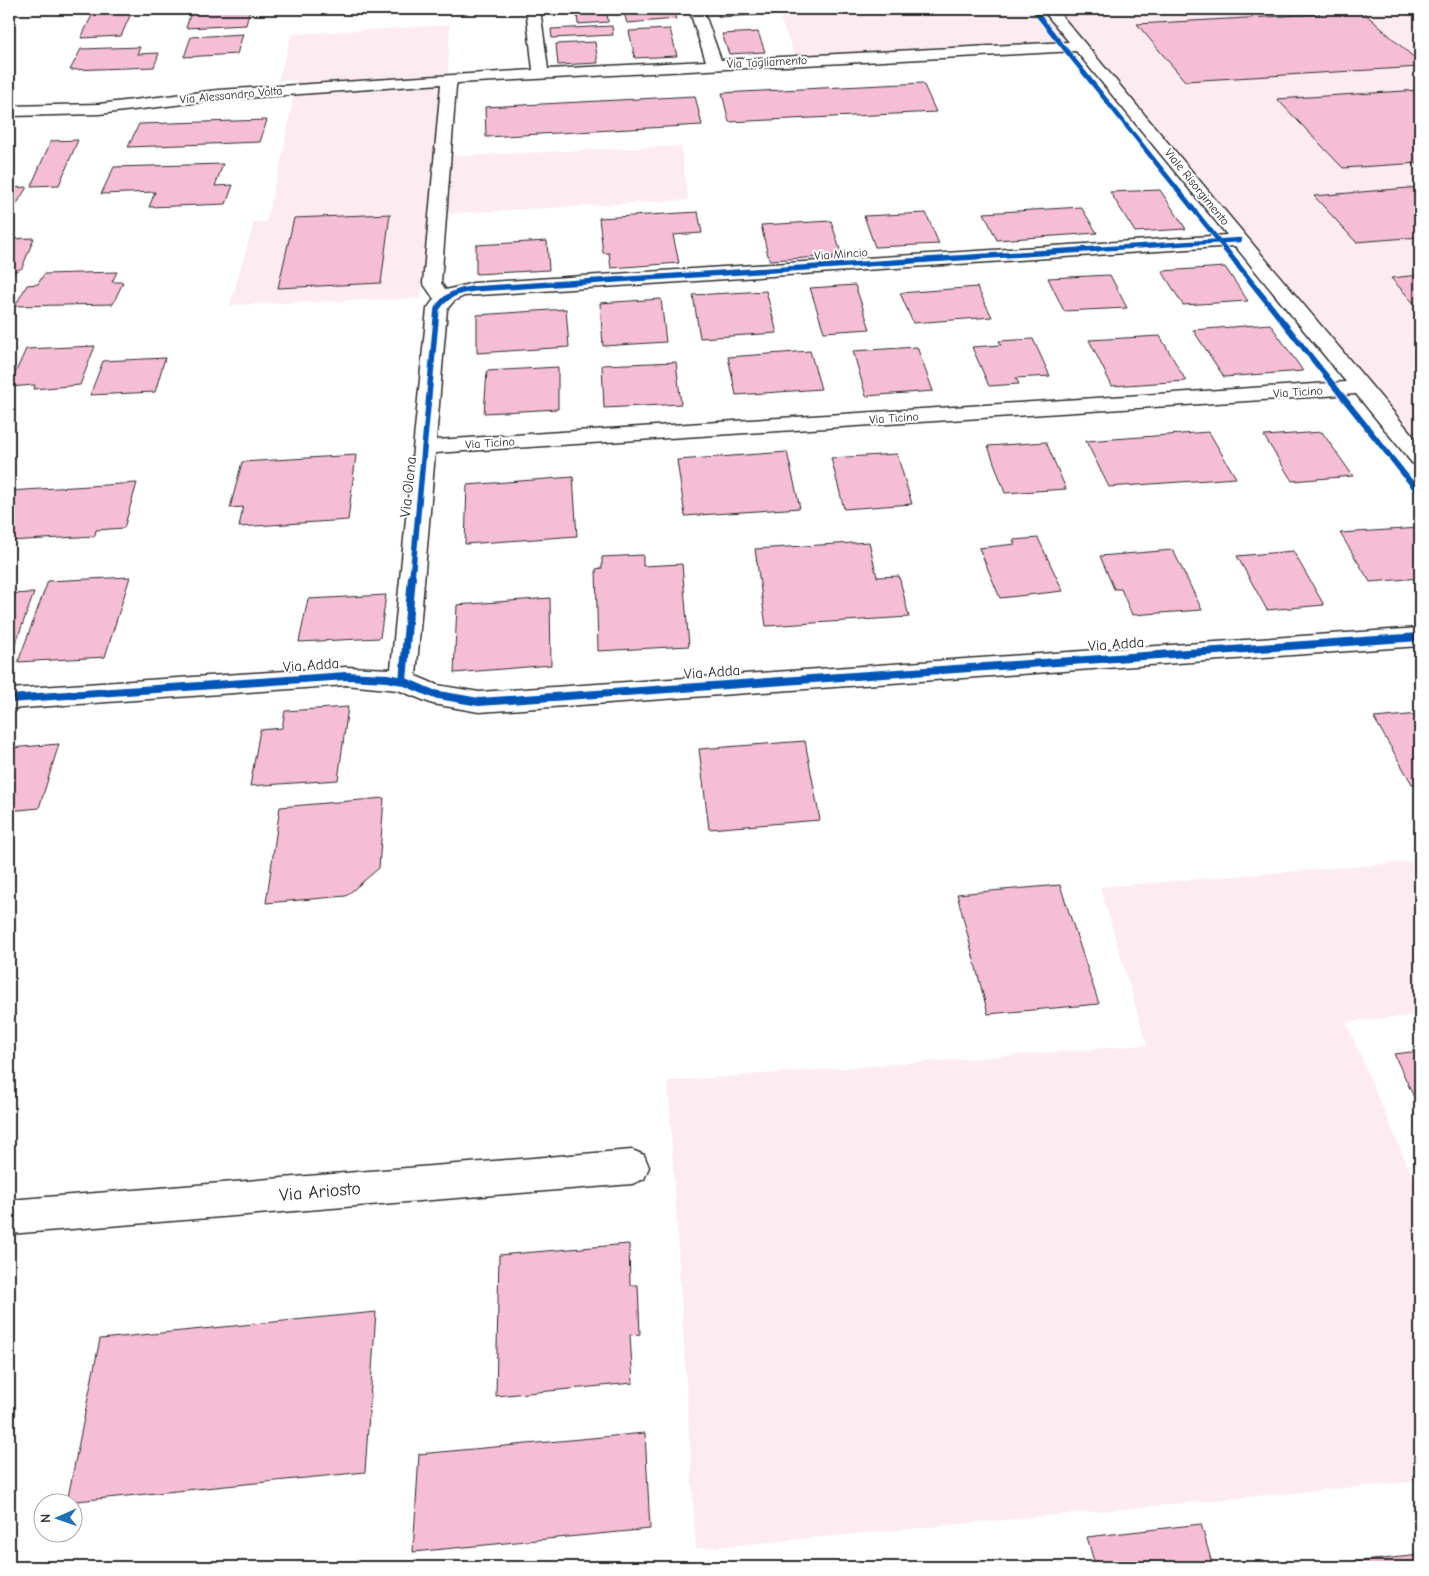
<svg xmlns="http://www.w3.org/2000/svg" width="1429" height="1576" font-family="'Comic Neue',sans-serif">
	<rect width="100%" height="100%" fill="#fff"/>
	<filter id="ink" filterUnits="userSpaceOnUse"><feTurbulence type="fractalNoise" baseFrequency=".02" numOctaves="2"/><feDisplacementMap in="SourceGraphic" scale="10" xChannelSelector="R" yChannelSelector="G"/><feConvolveMatrix kernelMatrix="1 2 1 2 8 2 1 2 1" color-interpolation-filters="sRGB"/></filter>
	<g filter="url(#ink)">
		<path fill="#fcecf2" d="M776,9H1047L1076,44L796,58Z
			M1058,9H1420V442Z
			M450,25L448,72L457,85L453,156L681,146L688,200L428,215L421,298L230,305L254,222H266L284,148L296,81L278,80L292,34Z
			M1420,861V1015L1346,1022L1420,1195V1481L696,1549L668,1081L1147,1045L1100,887Z"/>
		<path fill="#f5bed5" stroke="#2b2b2b" d="M133,9L121,36L81,38L94,11Z
			M192,9H250L246,25L186,28Z
			M461,9H496V11L461,13Z
			M548,9H594V10L548,12Z
			M717,9H755L757,15L719,17Z
			M1315,9H1338L1342,12L1362,11L1420,63V67L1185,81L1137,24L1320,14Z
			M672,10L676,19L627,23L624,13Z
			M607,13L608,22L578,24L577,14Z
			M612,26L613,35L552,38L551,29Z
			M670,29L677,56L635,58L629,31Z
			M758,32L765,52L729,54L722,34Z
			M243,34L237,54L184,57L191,37Z
			M595,42L598,63L558,65L556,44Z
			M140,47L137,54L159,53L154,67L70,70L81,49Z
			M923,83L936,112L729,122L722,93Z
			M1420,90V163L1343,168L1277,99Z
			M695,96L702,125L486,137L485,107Z
			M267,120L260,142L128,147L139,124Z
			M78,140L59,185L31,186L51,141Z
			M223,164L215,186L233,185L226,204L149,207L155,192L101,194L114,167Z
			M27,187L9,217V188Z
			M1420,187V237L1356,242L1314,196Z
			M1160,190L1186,229L1135,232L1110,192Z
			M1081,207L1097,233L997,240L984,213Z
			M698,212L702,233L673,235L679,263L611,268L609,253H603L599,218Z
			M926,213L939,244L875,247L864,216Z
			M390,214L381,283L278,288L294,218Z
			M831,221L842,256L769,260L761,225Z
			M34,238L22,268L9,274V239Z
			M547,241L549,270L476,274V245Z
			M1225,267L1248,301L1183,305L1162,271Z
			M117,272L112,282H123L113,304L15,306L27,285L38,284L44,274Z
			M1110,275L1127,308L1064,311L1048,278Z
			M1420,275V310L1391,278Z
			M855,285L870,329L824,332L810,288Z
			M977,287L992,317L913,323L900,293Z
			M766,291L777,333L700,338L693,295Z
			M661,299L666,342L603,346L600,303Z
			M566,309L569,347L477,353V315Z
			M1270,324L1303,371L1224,377L1193,330Z
			M1160,336L1186,381L1112,386L1089,340Z
			M1033,339L1050,376L1016,378L1019,384L989,386L972,347L1001,345L999,341Z
			M95,346L80,385L34,389L35,385L9,387L26,349Z
			M917,347L933,391L866,396L853,351Z
			M810,351L821,389L736,395L728,357Z
			M165,358L155,392L90,395L103,361Z
			M676,362L681,404L604,408L602,365Z
			M558,367V409L484,413L487,371Z
			M1209,432L1236,478L1109,487L1086,441Z
			M1322,432L1353,476L1292,481L1264,436Z
			M1046,442L1066,489L1005,493L988,446Z
			M787,452L800,508L685,516L677,460Z
			M897,454L912,504L844,509L831,458Z
			M356,455L348,520L239,527L243,507L230,508L242,462Z
			M573,477L577,536L465,544L467,485Z
			M137,483L124,528L96,530L95,536L9,541V491Z
			M1420,528V578L1370,582L1340,533Z
			M1038,538L1063,591L1000,598L979,548L1015,544L1013,540Z
			M869,542L877,577L899,576L909,617L766,626L755,549Z
			M1173,550L1202,610L1132,615L1121,589H1114L1100,556Z
			M1293,551L1324,605L1267,610L1237,556Z
			M643,555V566L682,564L689,646L598,651L596,569L602,568V557Z
			M130,577L105,657L18,662L48,581Z
			M34,593L12,653L9,654V594Z
			M386,595L380,638L299,642L308,599Z
			M550,598L551,665L454,673L457,605Z
			M348,707L338,780L250,786L260,730L282,728L285,711Z
			M1420,714V783L1412,784L1374,718Z
			M805,741L820,820L709,829L699,749Z
			M59,744L39,808L9,811V748Z
			M384,798L379,868L346,896L266,903L280,807Z
			M1060,885L1099,1004L988,1014L957,894Z
			M1420,1051V1110L1394,1054Z
			M629,1244L630,1285H638L640,1334L630,1335L633,1383L496,1396L499,1255Z
			M376,1312L365,1472L67,1502L100,1339Z
			M645,1433L650,1529L413,1552L419,1454Z
			M1201,1524L1213,1567H1078L1095,1565L1087,1537Z
			M1420,1555V1567H1336L1335,1564Z"/>
		<g fill="none" stroke-linecap="round" stroke-linejoin="round">
			<g stroke="#2b2b2b" stroke-width="3">
				<path id="minor" d="M526,9H540L548,69L706,61L689,9H703L721,60L1069,42L1042,9H1056L1420,444V465L1412,463L1356,394L435,453L416,676L437,685L479,692L1420,628V646L479,712L433,704L398,690L346,685L9,709V689L346,667L391,669L427,309L434,299L423,283L441,84L218,100L99,114L9,116V106L99,104L218,90L533,70ZM1076,51L1227,235L473,283L446,290L441,283L456,86L457,83ZM1235,246L1346,382L436,440L447,309L454,301L464,296Z
					M632,1150L644,1155L649,1167L644,1179L632,1184L9,1234V1200Z"/>
			</g>
			<use href="#minor" fill="#fff" fill-rule="evenodd"/>
			<g stroke="#fff" stroke-width="6">
				<path id="cycleway-far2" d="M1033,9L1226,250
					M1079,250L1240,240"/>
			</g>
			<g stroke="#fff" stroke-width="8">
				<path id="cycleway-far1" d="M1225,249L1420,494
					M412,578L437,309C446,295 457,291 473,289L1098,249"/>
			</g>
			<g stroke="#fff" stroke-width="11">
				<path id="cycleway" d="M403,681L412,577
					M9,699L346,676L387,678L403,681L433,694L479,702L1420,637"/>
			</g>
			<use href="#cycleway-far2" stroke="#0057b8" stroke-width="4.5"/>
			<use href="#cycleway-far1" stroke="#0057b8" stroke-width="5.5"/>
			<use href="#cycleway" stroke="#0057b8" stroke-width="8"/>
		</g>
	</g>
	<g text-anchor="middle" dominant-baseline="central" stroke-width="4" stroke-linejoin="round" paint-order="stroke">
		<g font-size="12" fill="#2b2b2b" stroke="#fff">
			<text transform="translate(767 62) rotate(-3)">Via Tagliamento</text>
			<text transform="translate(231 95) rotate(-5)">Via Alessandro Volta</text>
			<text transform="translate(1197 187) rotate(51)">Viale Risorgimento</text>
			<text transform="translate(841 254) rotate(-4)">Via Mincio</text>
			<text transform="translate(1298 392) rotate(-4)">Via Ticino</text>
			<text transform="translate(894 418) rotate(-4)">Via Ticino</text>
			<text transform="translate(490 443) rotate(-4)">Via Ticino</text>
		</g>
		<g font-size="15" fill="#2b2b2b" stroke="#fff">
			<text transform="translate(408 487) rotate(-84)">Via Olona</text>
			<text transform="translate(1116 644) rotate(-4)">Via Adda</text>
			<text transform="translate(311 665) rotate(-4)">Via Adda</text>
			<text transform="translate(712 672) rotate(-4)">Via Adda</text>
		</g>
		<g font-size="18" fill="#2b2b2b" stroke="#fff">
			<text transform="translate(320 1192) rotate(-5)">Via Ariosto</text>
		</g>
	</g>
	<rect width="1429" height="1576" fill="none" stroke="#fff" stroke-width="30"/>
	<rect x="15" y="15" width="1399" height="1546" fill="none" stroke="#2b2b2b" stroke-width="2" filter="url(#ink)"/>
	<g transform="translate(58 1518) rotate(268)"><circle r="24" fill="#ffffff" stroke="#aaaaaa"/>
	<path d="M0-4L9 19L0 12L-9 19Z" fill="#1f6fb2"/>
	<text y="-8" font-size="14" font-weight="bold" text-anchor="middle" fill="#2b2b2b">N</text>
	</g>
</svg>
